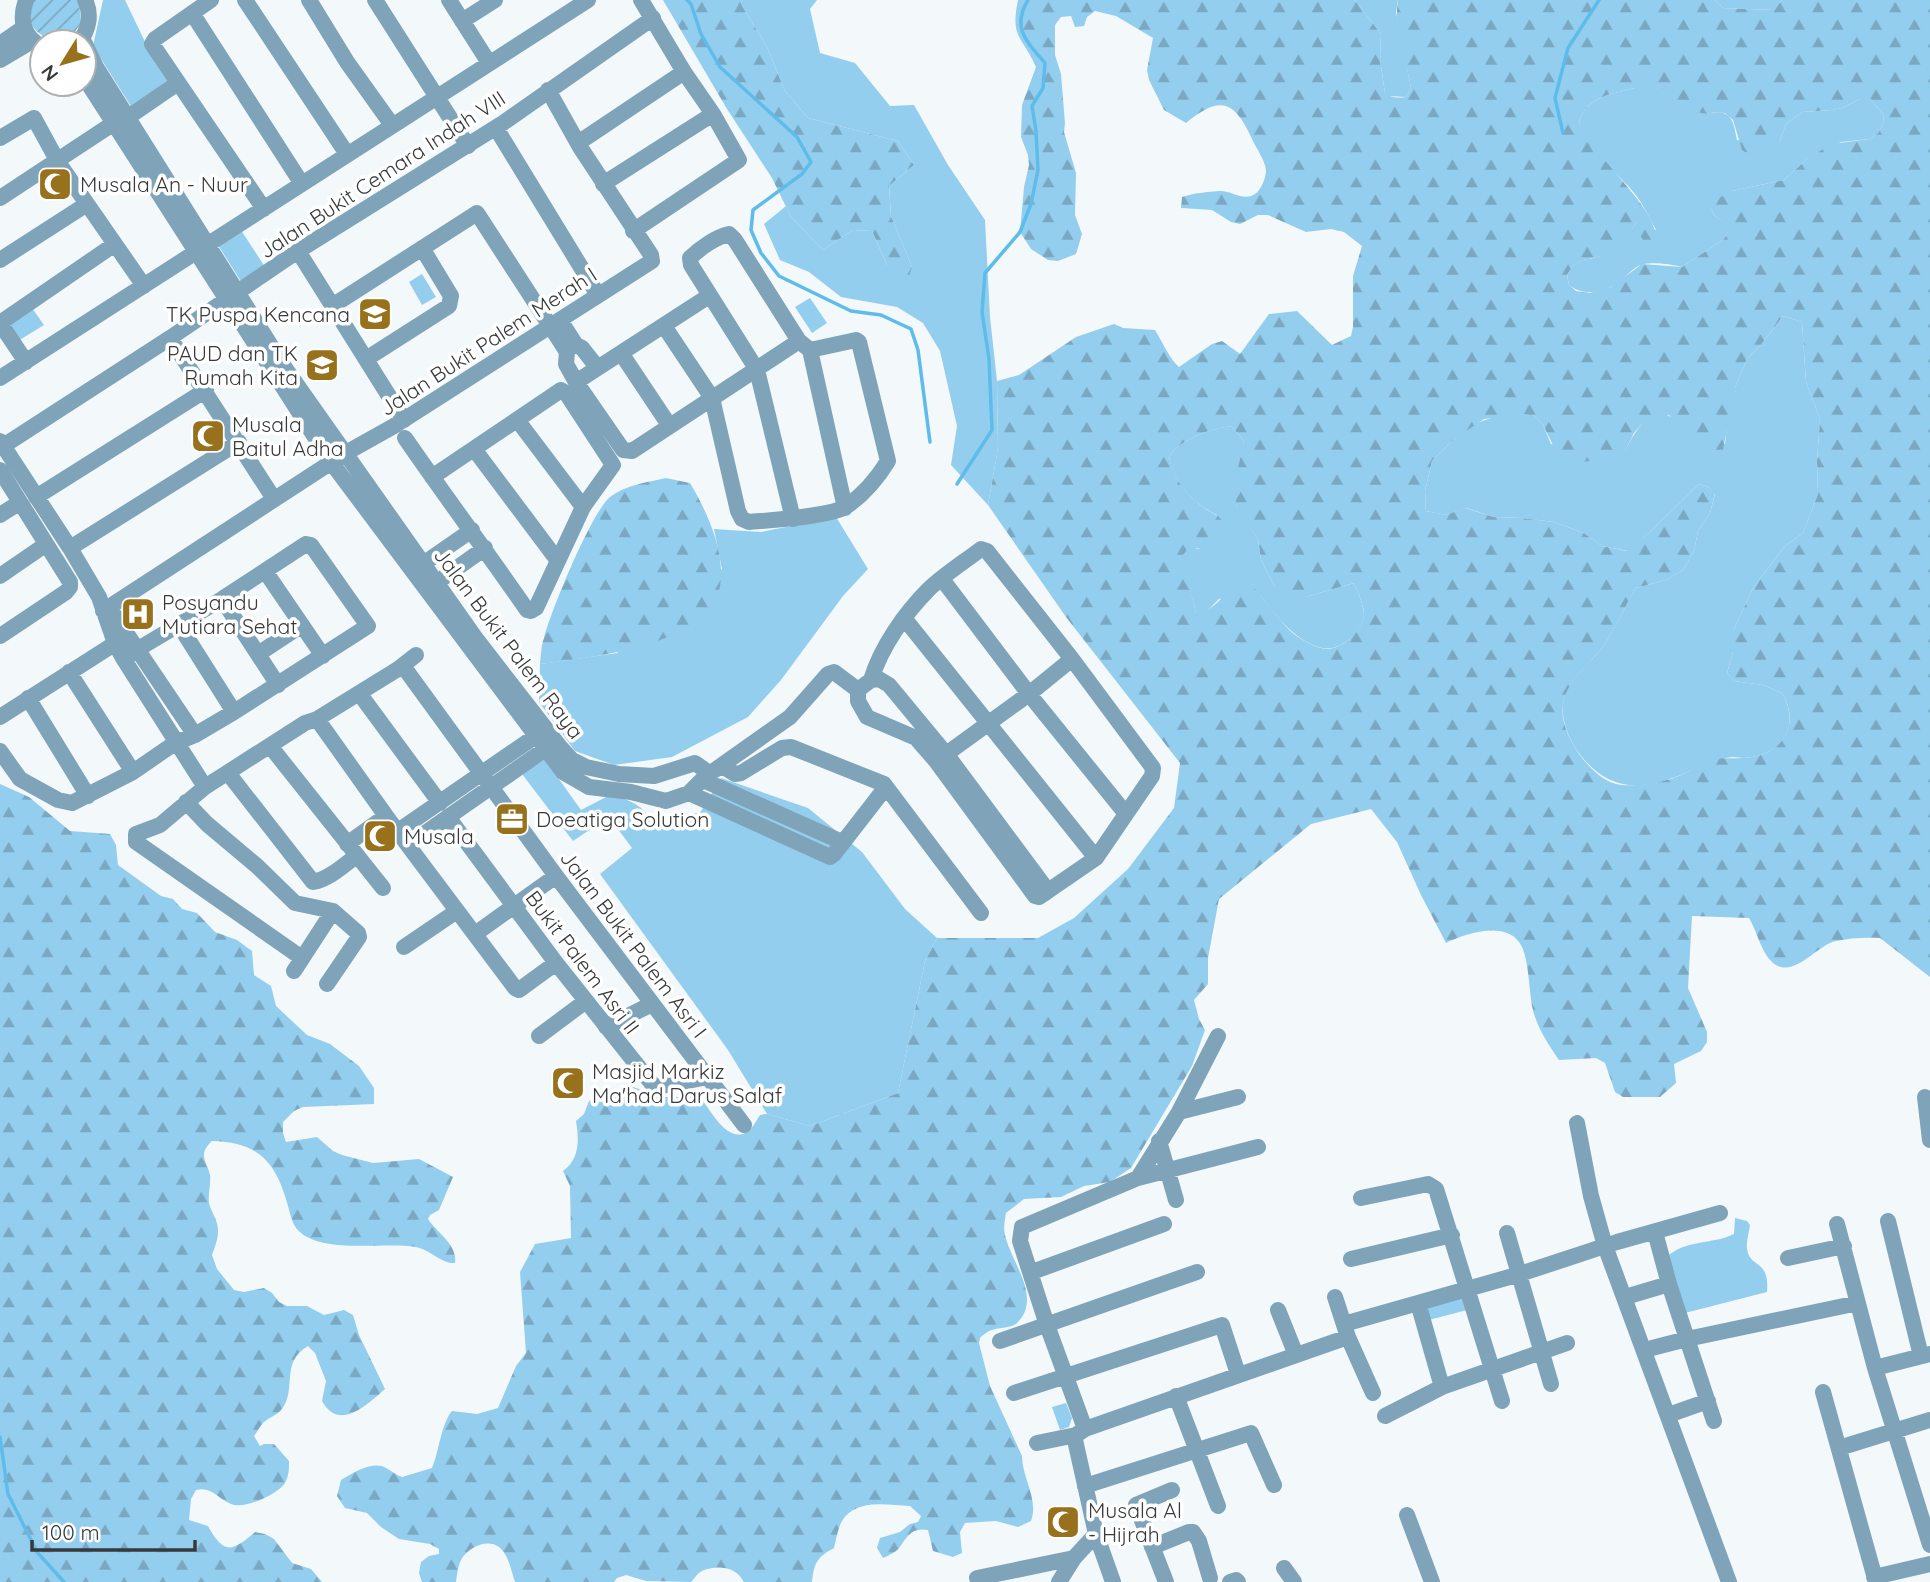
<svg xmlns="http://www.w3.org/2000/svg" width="1930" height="1582" font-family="Quicksand,sans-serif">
	<defs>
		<pattern id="forest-firs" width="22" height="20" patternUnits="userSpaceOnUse" patternTransform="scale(1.75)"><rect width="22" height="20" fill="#94ceee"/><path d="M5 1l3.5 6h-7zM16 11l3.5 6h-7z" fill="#7aa8c2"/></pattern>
		<pattern id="garden-furrows" width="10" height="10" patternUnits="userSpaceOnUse" patternTransform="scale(1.75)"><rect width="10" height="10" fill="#94ceee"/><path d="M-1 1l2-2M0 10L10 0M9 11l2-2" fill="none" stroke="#7aa8c2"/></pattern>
	</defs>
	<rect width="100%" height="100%" fill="#f3f8fb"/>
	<path fill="#94ceee" d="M103,0H125L146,44L170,81L132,108L93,46Z
		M743,0H817L810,9L820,53L855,63L890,106L914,105L948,165L985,220L990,317L997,381L998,448L988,505L951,465L957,426L940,351L923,323L897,307L841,297L809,272L780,260L764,224L786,206L791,217L823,250L853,230L872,231L887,265L912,267L891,216L889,186L914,165L898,141L808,118L785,91L767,47L741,4Z
		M1355,0H1398L1396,12L1411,88L1406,97L1388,96L1385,93L1380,60L1381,34Z
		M1715,0H1782L1774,10L1723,8Z
		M1635,88H1656L1705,114C1731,108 1733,119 1737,140L1779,143L1786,124L1802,112L1832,110L1842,108L1860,99H1870L1884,115L1883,124L1878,133L1870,139L1841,142L1806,160L1784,180L1732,191L1710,208L1715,216L1732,227L1724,239L1682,267C1671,264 1654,262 1643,264C1633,267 1627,276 1620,281C1605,293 1584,297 1569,285L1567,275C1579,254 1587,263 1604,254C1618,246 1628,235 1636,223L1656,230C1651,221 1646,210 1640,201C1623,174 1586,155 1579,122C1587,96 1612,94 1635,88Z
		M241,230L265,267L242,283L218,245Z
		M422,274L436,297L422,305L409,282Z
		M810,298L827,323L812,333L795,307Z
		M32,308L44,325L18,341L7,324Z
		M1783,316L1802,322L1806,382L1820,419L1817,461L1818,494L1803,533L1785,546L1753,588L1733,631V652L1727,673L1734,681L1763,685L1782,693C1802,727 1781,757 1743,758C1740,758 1736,757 1733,757C1725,757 1715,761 1707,764C1696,767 1689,772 1678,776C1635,793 1603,788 1576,749C1568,737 1561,718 1563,704C1567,677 1595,661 1608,639C1618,622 1626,604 1636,588L1666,580L1683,570L1694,551L1698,531L1710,513L1715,494L1708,487L1699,484L1652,530L1628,551L1602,546L1584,533L1554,522L1523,518L1494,517L1466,508L1446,515L1426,511L1425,491L1432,461L1453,440L1474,424L1494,417L1525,413L1535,416L1543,425L1551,444L1625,451C1632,437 1648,406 1669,416C1674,418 1678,423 1684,425C1697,431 1711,438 1725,444L1728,415L1736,385L1747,359L1760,346Z
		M1231,426L1244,441L1236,504L1240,514L1258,539L1261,560L1275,587L1306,597L1354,583C1358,592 1363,603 1364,614C1364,632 1340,652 1322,648C1296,642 1276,616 1261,596L1219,599L1205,613H1196L1181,556L1188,549H1199L1217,515C1193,503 1173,483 1169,456C1183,438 1210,429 1231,426Z
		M836,517L868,569L843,596L781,680L748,717L672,757L614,765L575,751L539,702L540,664L617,653L722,569L714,529L761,532Z
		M544,758L581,810L610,795C628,799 644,805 653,823L679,813H700L721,778L808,808L862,852L905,909L937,938L925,961L898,1093L810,1126L767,1114L728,1050L600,874L632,848L609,817L573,841L522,774Z
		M1735,1218L1747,1221L1750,1225C1749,1232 1746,1242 1747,1248C1749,1269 1770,1258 1767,1292L1681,1314L1666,1258C1684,1239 1712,1245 1734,1234Z
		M1466,1291L1471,1309L1425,1321L1421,1304Z
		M1066,1403L1072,1418L1069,1427L1060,1430L1052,1407Z"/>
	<path fill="url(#forest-firs)" fill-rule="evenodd" d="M663,0H743L741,4L767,47L785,91L808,118L898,141L914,165L889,186L891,216L912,267L908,280L887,265L872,231L853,230L823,250L791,217L772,178L727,109Z
		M1018,0H1355L1381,34L1380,60L1385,93C1390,98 1399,98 1406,97L1411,88C1406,58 1393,31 1398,0H1715L1723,8L1774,10L1782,0H1930V977L1880,938C1866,937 1849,938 1836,941C1816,945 1793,981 1772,962C1761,952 1757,931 1749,918L1692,916L1688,988L1707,1032V1042L1701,1051L1674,1064L1676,1083L1660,1097H1623L1615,1092L1605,1063L1596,1058L1559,1060C1548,1044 1536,1026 1532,1006C1529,989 1529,963 1522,947C1509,919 1466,933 1446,943L1421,895L1397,842L1371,809L1311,824L1219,899L1208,958V984L1194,1000L1199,1019L1205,1030L1192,1066L1131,1168L1110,1182L1084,1186L1061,1197L1024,1199L1006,1213C1005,1220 1003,1228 1005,1235C1011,1262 1042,1297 1018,1322C1008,1332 994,1323 980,1338L979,1343L990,1386L1022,1456C1022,1478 1039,1499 1031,1521L1018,1527L996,1521L965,1523L960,1532L962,1553L953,1557L933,1551L928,1530C911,1527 907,1537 899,1548C895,1553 889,1555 883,1558L877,1548L880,1538L900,1532L910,1524L918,1522L921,1516L910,1506C886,1505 857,1498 842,1521C838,1528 836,1540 834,1548C817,1557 814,1563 812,1582H744C736,1567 719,1565 704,1570C698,1572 695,1578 691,1582L646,1581L626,1575L617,1578L614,1582H515C511,1571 509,1555 499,1547C487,1538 467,1548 461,1560C458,1566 457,1575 456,1582H422L419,1573L421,1562L429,1556L439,1554V1549L430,1544L399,1539L381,1527L367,1513L345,1508L337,1496L341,1480C353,1473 372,1460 386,1468C392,1471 396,1475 402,1477L432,1468C439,1452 441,1424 452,1411L477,1414L498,1408L516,1366L526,1353L520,1272L535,1244L571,1238L570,1186L563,1171C580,1159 579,1140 576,1121L584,1114L589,1101L630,1086L663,1097H680L695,1094L699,1095C709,1108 726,1142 745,1133C752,1130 756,1121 760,1115L767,1114L810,1126L898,1093L925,961L937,938H1038L1074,918L1128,869L1174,808L1180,763L1066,617L988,505L998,448L997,381L1019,375L1076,337L1114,324L1123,328L1155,330C1162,341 1170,360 1179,367L1212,344L1222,341L1240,354L1269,314L1297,311L1332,345L1351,336L1353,327V276L1362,246L1344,232L1331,229L1306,232L1268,215H1258L1240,224L1231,222L1212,210L1181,208L1182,197C1194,193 1207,192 1219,191C1232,190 1243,202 1255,194C1261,190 1266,178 1266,170C1265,161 1257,149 1253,141C1235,101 1221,94 1186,123L1164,110L1149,80L1147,70L1153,38L1116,16L1095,11L1087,17L1084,26L1075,27L1071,16L1061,17L1055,25V55L1061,74L1065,123L1064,132L1076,173L1075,215L1082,234L1076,254L1058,261L1048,260L1031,249L1020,232L1024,187L1029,165L1028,155L1021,137L1022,105L1036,67C1022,35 1010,39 1018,0ZM1635,88H1656L1680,108L1706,114L1715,112L1725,113L1733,120L1742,150L1751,156L1761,154L1779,143L1786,124L1802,112L1832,110L1842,108L1860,99H1870L1884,115L1883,124L1878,133L1870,139L1831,144L1806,160L1784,180L1732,191L1715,200L1710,208L1715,216L1731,227L1724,239L1682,267L1642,264L1611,287L1590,293L1576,291L1569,285L1567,275C1580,253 1591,263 1609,252C1621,245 1629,234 1636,223L1641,237L1647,245L1652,244C1673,220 1586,151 1579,122C1587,96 1612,94 1635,88ZM1783,316L1802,322L1806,382L1820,419L1817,461L1818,494L1803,533L1785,546L1753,588L1733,631V652L1727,673L1734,681L1763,685L1782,693C1802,726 1781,757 1743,758C1733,759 1723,757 1712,760C1701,763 1693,770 1683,774C1668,782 1633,788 1616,784C1601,780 1588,766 1579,754C1570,740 1560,721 1563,704C1567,678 1595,661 1608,639C1618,623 1626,604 1636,588L1666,580L1683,570L1694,551L1698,531L1710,513L1715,493L1708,487L1699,484L1652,530L1627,551L1602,546L1584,533L1554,522L1523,518L1494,517L1465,508L1446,515L1426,511L1425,491L1432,461L1453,440L1484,419L1525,414L1535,416L1543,425L1557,453L1575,463L1618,457L1625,451L1634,433L1641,425L1658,415H1669L1697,446L1713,457L1722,454L1736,385L1747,359L1760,346ZM1231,426L1244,441L1235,482L1236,504L1239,514L1258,539L1261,560L1275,587L1282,594L1306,597L1354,583C1358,592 1363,603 1364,613C1364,630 1344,648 1328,649C1318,649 1306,642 1298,637C1285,629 1267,602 1255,589C1223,581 1220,612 1196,613L1182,556L1188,549C1203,549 1228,545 1223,523C1221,516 1212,513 1206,509C1187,496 1173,479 1169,456C1183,438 1210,429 1231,426Z
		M666,478L690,483C712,520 739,580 705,618C701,623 692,626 686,629C639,652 592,657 540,664C541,656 541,646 544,638C551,611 591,513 610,497C625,485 649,482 666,478Z
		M0,784L29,797L70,831L110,834L116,845L118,865L161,896L173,899L182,909L197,913L215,932L237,940L252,951L254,975L271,986L276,1006L307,1035L330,1044L359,1066L374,1088V1104L303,1107L294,1111L283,1122V1133L286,1142L317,1137L333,1151L342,1155L373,1163L419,1159L453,1177L439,1210L430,1215L428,1219C437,1233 458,1245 455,1263H450C438,1260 428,1249 416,1247C383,1241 319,1256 296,1228C290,1219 289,1207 285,1196C273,1157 253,1142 212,1141C197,1155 207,1161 210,1175C211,1184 208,1193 209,1203C210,1208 213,1213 215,1218C221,1231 217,1242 212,1255L217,1269L234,1290L244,1292L264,1288L272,1293L279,1302L287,1306H307L324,1315L344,1310L353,1315L359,1335L385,1389C367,1405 339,1432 322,1401L326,1381L315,1353L308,1346C279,1363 298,1390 281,1410C277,1415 268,1418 263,1423C260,1426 257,1432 254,1436L260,1446L264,1444H274L289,1461C289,1469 289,1476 285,1483C278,1494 244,1510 231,1504C218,1499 212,1486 196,1490L191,1499L189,1520L208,1526C224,1555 232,1552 255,1532L265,1534L274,1539L292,1563L311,1569L322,1582H0Z"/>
	<path fill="url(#garden-furrows)" d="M32,0H79L81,23C69,45 42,45 30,22Z"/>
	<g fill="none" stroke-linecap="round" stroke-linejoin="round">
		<path stroke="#5ebceb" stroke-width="3.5" d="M687,0L691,4L701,34L720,67L797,137L811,162L802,174L753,210L751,230L761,253L779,276L851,311L881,315L911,329L918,350L930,442
			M1563,133L1555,98L1568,48L1599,0
			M957,484L992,430L989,359L982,312L985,273L1020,232L1031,204L1038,170L1036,131L1032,106L1043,88L1045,63C1027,42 1011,28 1028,0
			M0,1437L8,1494L37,1552L64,1582"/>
		<path stroke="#7fa4b9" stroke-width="16" d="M26,0C19,20 23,36 42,47
			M211,0L155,39L152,44L264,209
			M245,0L347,154
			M309,0L347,62L392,125
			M375,0L468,146
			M449,0L489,63
			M192,13L302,184
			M462,21L495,0
			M79,42C89,30 92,14 85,0
			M84,42L96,67L283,365L477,640L560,747L572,760L586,767L619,774L654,776L695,763L709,773L689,793L666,801L631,792L589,787L563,772L331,462L84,77
			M0,44L23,28
			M0,60L32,41
			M127,118L178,83
			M496,128L598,295
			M0,138L34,118L58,162L144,286
			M578,143L684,72
			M603,184L713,114L684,72L641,0
			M0,198L114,123
			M633,231L739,160L713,114
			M298,251L404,420
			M0,260L87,204
			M332,306L477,213L567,352L566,364L576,382L623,450L632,451L799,341
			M560,320L576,345L582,348L597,367
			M664,326L712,398L738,511L742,519L749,522C771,520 830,517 847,506C864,494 877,479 888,461L859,342L856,340L810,350
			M170,338L274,499
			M621,353L669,425
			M366,359L449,306L451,296L422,248
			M26,362L0,323L115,244
			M0,378L588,0
			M576,382L709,296
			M518,421L583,507
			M405,438C445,496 487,552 527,610L531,611L536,608L583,507L613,465L566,393L561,390L432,477
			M0,441L70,548L99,597L115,643L123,658L205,787L305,723L317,719L398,669L416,655
			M3,446L170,338L298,251L503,123L653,18
			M474,449L558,561
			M0,470L70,582V587L66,592L0,636
			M36,497L206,390
			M0,515L19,503
			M793,519L757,370L691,265L690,258C700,248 716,237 729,234L735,240L799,341L810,350L845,508
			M70,548L239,442
			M423,564L472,530
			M265,571L323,656
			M0,576L45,545
			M942,579L1029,694L1126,814
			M436,583L485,548
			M222,599L278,685
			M108,606L195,735
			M103,611L344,454L394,426L652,261L651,255L580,147L548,90
			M904,618L1096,858
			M179,625L234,712
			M258,654L302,625
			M403,666L556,876L744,1125
			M69,672L133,772
			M879,679L889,685L947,755L1048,891L1039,897L1035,896L936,761L916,738L867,717L858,701V690L871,680Z
			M871,680C881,647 905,613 929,589C945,574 964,562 981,549L987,551L1072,659L1153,768L1152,776L1096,858L1048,891
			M359,693L440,803
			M28,698L88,796
			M0,717L122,639
			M317,719L386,816L515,988L519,990L556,963
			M270,746L383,888
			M0,751L20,779L58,800L72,803L133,772L175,743L195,735L234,712L368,626L311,545L306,544L222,599L123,658
			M938,760L1029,694L1072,659
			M722,766L735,774L741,773L782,748L791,747L884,784L981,913
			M715,770L790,717L828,674L834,672L858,690
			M228,773L313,882C329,879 343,866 356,856
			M703,780L842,842
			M205,787L160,825L136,834V842L302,958
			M689,793L830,857L834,854L886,787
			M186,802L207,824L257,866L295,903L333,911L358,933L359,937L327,984
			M448,817L556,963L653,1085L657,1087L708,1077
			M398,831L543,731
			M347,844L386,816
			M408,845L554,743
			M475,934L556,876
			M404,947L457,911
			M294,971L333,911
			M606,1027L652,1004
			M539,1036L586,1001
			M1925,1097L1930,1140
			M1179,1112L1238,1097
			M1577,1123L1591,1196L1605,1246L1729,1582
			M1159,1141L1176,1200
			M1138,1178L1179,1112L1218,1036
			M1361,1198L1428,1184L1436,1189L1502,1401
			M1888,1221L1921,1356
			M1837,1224L1875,1368L1930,1545
			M1655,1232L1669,1284L1714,1421
			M1507,1233L1551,1384
			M1788,1258L1844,1246
			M1351,1259L1452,1235
			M1032,1272L1164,1224
			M1632,1295L1669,1284
			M1335,1297L1348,1337L1373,1393
			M1418,1303L1442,1387
			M1278,1310L1296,1355
			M1344,1324L1520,1274L1617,1242L1720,1213
			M1000,1341L1197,1272
			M1652,1348L1687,1339L1858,1303
			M1875,1368L1930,1354
			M1823,1392L1876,1582
			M1014,1393L1222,1325L1238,1374
			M1176,1396L1218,1506
			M1674,1413L1708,1401
			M1385,1416L1442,1387L1567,1343
			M1085,1429L1348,1337
			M1037,1443L1076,1435
			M1839,1448L1930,1420
			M1085,1486L1251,1433L1274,1485
			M1407,1515L1432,1582
			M1096,1534L1113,1582
			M1152,1547L1189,1532H1193L1199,1541L1210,1578
			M1284,1568L1294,1582
			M1874,1577L1930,1564
			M977,1578L1074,1558
			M1059,1582L1074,1558L1096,1534L1075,1440L1076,1435L1085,1429L1047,1325L1020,1241L1022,1227L1138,1178L1258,1147
			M1166,1582L1136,1505L1172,1490
			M1230,1582L1236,1580L1238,1582"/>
	</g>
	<defs>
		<g id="mosque-square" transform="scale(1.75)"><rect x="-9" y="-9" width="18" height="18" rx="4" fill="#97711b" stroke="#fff"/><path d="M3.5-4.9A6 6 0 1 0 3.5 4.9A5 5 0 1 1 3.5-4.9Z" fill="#fff"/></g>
		<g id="school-square" transform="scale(1.75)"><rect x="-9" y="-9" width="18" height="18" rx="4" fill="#97711b" stroke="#fff"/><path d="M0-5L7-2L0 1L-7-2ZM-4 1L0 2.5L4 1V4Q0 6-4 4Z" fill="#fff"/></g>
		<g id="hospital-square" transform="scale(1.75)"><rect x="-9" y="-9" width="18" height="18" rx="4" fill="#97711b" stroke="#fff"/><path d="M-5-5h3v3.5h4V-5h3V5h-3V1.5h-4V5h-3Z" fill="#fff"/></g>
		<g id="office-square" transform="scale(1.75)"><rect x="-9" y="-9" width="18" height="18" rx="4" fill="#97711b" stroke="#fff"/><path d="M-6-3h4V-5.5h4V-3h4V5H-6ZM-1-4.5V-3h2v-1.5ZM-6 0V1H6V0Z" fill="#fff"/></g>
	</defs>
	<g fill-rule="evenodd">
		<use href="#mosque-square" x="55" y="184"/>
		<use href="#school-square" x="375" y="314"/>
		<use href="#school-square" x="322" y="365"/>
		<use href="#mosque-square" x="208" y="436"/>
		<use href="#hospital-square" x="138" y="614"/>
		<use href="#office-square" x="512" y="819"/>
		<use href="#mosque-square" x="380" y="836"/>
		<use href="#mosque-square" x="568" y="1083"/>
		<use href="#mosque-square" x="1063" y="1522"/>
	</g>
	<g text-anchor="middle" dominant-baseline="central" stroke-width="7" stroke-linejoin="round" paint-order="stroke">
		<g font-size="21" fill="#37393a" stroke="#fff">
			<text transform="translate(382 174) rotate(-33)">Jalan Bukit Cemara Indah VIII</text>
			<text transform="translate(488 341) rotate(-33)">Jalan Bukit Palem Merah I</text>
			<text transform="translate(509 643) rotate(53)">Jalan Bukit Palem Raya</text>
			<text transform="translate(634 944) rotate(53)">Jalan Bukit Palem Asri I</text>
			<text transform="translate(583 962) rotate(53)">Bukit Palem Asri II</text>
		</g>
		<g font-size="21" fill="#37393a" stroke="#fff" text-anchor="start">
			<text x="80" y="184">Musala An - Nuur</text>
			<text x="350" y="314" text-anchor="end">TK Puspa Kencana</text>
			<text x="298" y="353" text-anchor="end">PAUD dan TK<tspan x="298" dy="24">Rumah Kita</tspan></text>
			<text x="232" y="424">Musala<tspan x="232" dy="24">Baitul Adha</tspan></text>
			<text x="162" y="602">Posyandu<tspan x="162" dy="24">Mutiara Sehat</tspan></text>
			<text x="536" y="819">Doeatiga Solution</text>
			<text x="404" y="836">Musala</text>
			<text x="592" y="1071">Masjid Markiz<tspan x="592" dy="24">Ma'had Darus Salaf</tspan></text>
			<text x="1088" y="1510">Musala Al<tspan x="1088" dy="24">- Hijrah</tspan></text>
		</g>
	</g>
	<g transform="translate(63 63) rotate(233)"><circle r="33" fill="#ffffff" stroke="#afb0b0" stroke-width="2"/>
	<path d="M0-5L12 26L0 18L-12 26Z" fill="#97711b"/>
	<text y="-10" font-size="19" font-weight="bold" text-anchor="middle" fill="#37393a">N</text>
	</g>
	<path d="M32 1540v10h163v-10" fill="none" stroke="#37393a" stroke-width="3.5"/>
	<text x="42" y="1540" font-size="21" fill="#37393a" stroke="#ffffff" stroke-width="5" paint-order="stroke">100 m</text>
</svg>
